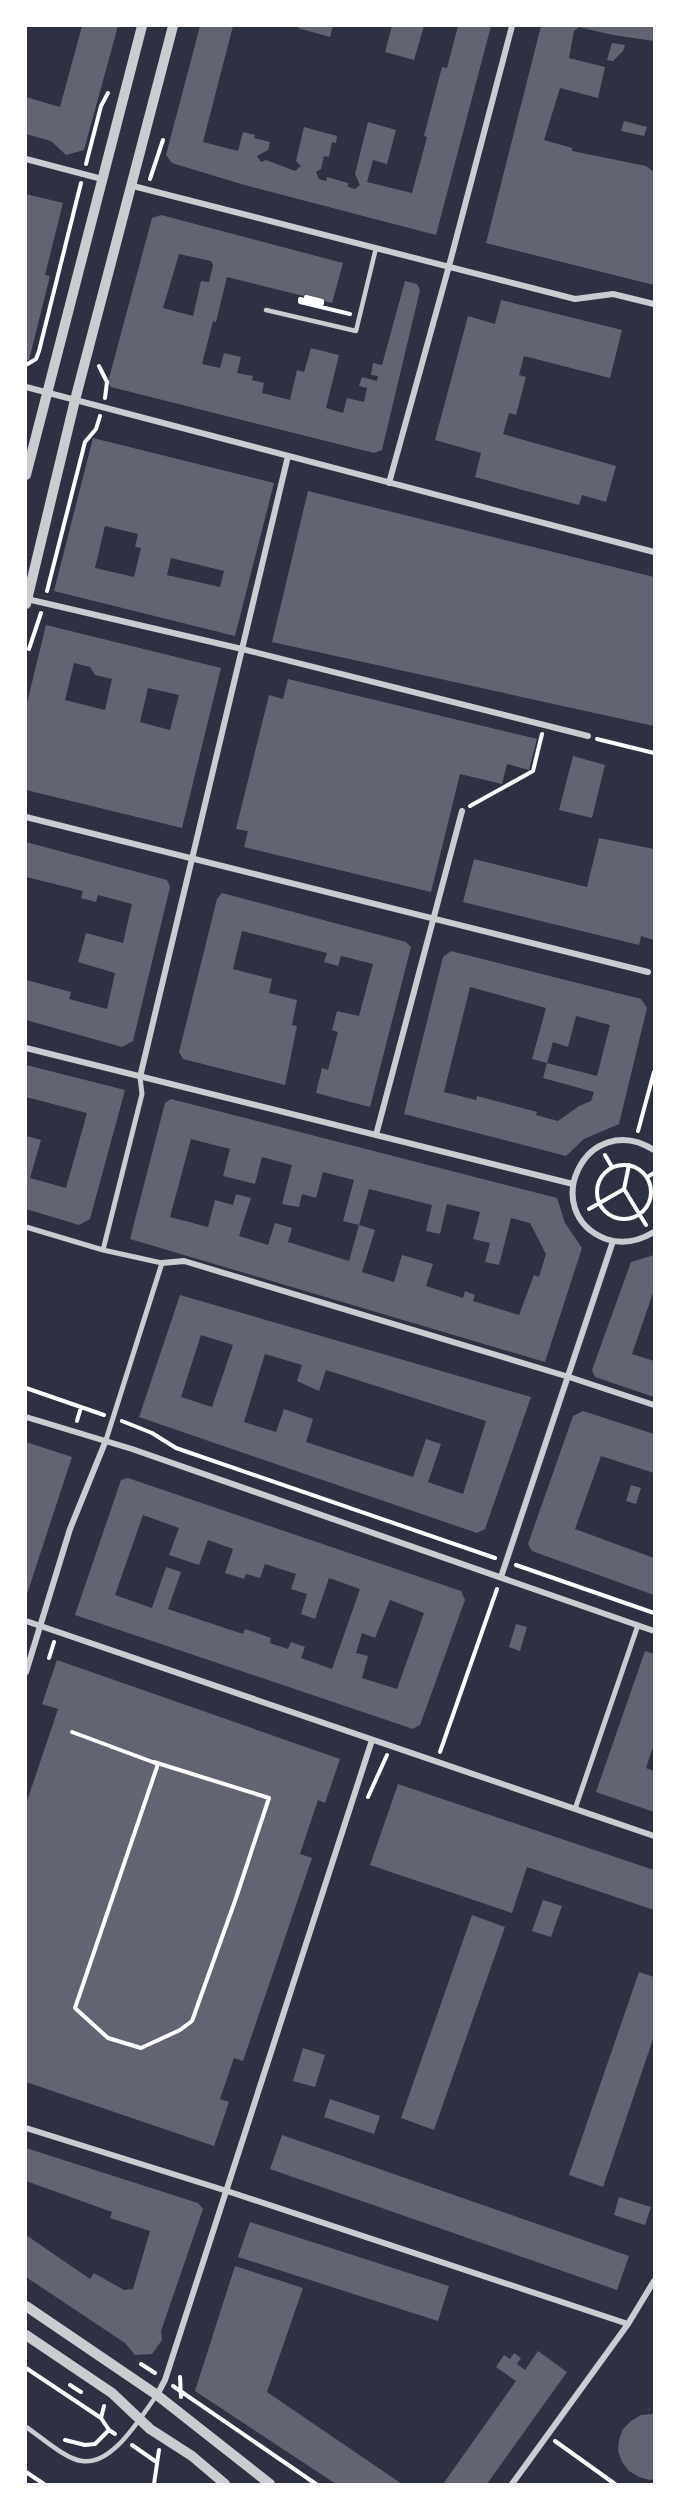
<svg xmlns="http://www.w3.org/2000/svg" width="680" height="2510" font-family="'Exo 2',sans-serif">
	<rect width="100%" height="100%" fill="#2d3142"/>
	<path fill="#626471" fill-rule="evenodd" d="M82,26H118L84,150L66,155L51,141L26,134V97L60,107Z
		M200,26H233L203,142L238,151L243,132L255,135L254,138L270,142L268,150L257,156L261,162L266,160L295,171L301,166L296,161L304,127L337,136L336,143L332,142L329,157L324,156L321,169L316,172L319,179L326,181L327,177L348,183V187L355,189L360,185L355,174L368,122L396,130L387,164L373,160L367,182L412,193L427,137L424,136L442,67L447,68L458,26H491L436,235L241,184L172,163L166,155Z
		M298,26H333L330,37L298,28Z
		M392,26H424L414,60L385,52Z
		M541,26H654V41L613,35L579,27L574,31L569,58L605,67L598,98L560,88L544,140L572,148V151L646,166L654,172V285L486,243Z
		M612,43L625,45L623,51L613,61L607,60Z
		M624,121L647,127L644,136L621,131Z
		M26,194L63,203L45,275L50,276L29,360L26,362Z
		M161,215L343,263L332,303L227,277L216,322L213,321L202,364L220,368L224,353L241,357L237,373L253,376L252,380L264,383L262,393L290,400L297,370L304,372L311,348L339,355L326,408L343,413L347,398L364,402L367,388L359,386L362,377L377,381L378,376L371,375L373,363L382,365L405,281L417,284L420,290L382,450L374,453L111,387L108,382L152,218ZM179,254L211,261L213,265L209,282L201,281L193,316L163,308Z
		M501,300L622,330L610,378L524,356L519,375L526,377L516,415L509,413L503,434L616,466L606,502L582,495L579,505L475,477L481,453L435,440L468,316L495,324Z
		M93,438L274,483L235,636L54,591ZM105,526L138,534L135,547L141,548L134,577L95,568ZM171,558L224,571L220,587L167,575Z
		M308,491L654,577V726L272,642Z
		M46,625L221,668L182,828L26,790V707ZM74,663L90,667L95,675L112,679L105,710L65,700ZM148,688L179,695L170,730L140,722Z
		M288,679L537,739L529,770L507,764L502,784L460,774L431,892L244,847L248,831L236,829L269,695L283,699Z
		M573,756L605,765L592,818L559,810Z
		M599,838L654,849V940L641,936L639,945L463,902L474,859L587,887Z
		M26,842L167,880L170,887L133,1041L122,1047L26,1020V980L71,992L69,999L107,1009L115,973L78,962L86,933L123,943L132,904L98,895L96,902L81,898L83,891L26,877Z
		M222,893L406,942L411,947L370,1107L316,1093L322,1068L328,1070L338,1032L332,1030L337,1011L359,1016L373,964L341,956L338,966L324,962L327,953L242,931L233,969L272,979L269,993L297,1000L292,1025L297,1026L285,1085L183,1059L179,1052L217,899Z
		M451,951L641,999L647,1008L619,1124L584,1139L566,1156L404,1114L443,957ZM470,987L546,1008L532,1059L547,1063L553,1042L568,1047L576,1016L610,1025L597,1076L547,1063L543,1078L594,1092L591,1101L579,1106L558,1121L536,1115L537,1112L477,1096L476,1100L444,1092Z
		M26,1065L125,1090L90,1219L79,1225L26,1209V1136L41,1140L30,1178L66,1188L87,1113L26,1097Z
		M171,1099L557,1198L565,1223L582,1248L545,1362L130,1239L165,1103ZM191,1139L230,1149L223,1176L255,1184L262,1157L292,1165L282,1204L299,1207L302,1194L316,1198L323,1172L354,1180L343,1221L359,1225L349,1261L288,1242L292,1228L275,1223L268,1245L239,1236L251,1198L236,1194L233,1205L215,1200L208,1227L170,1217ZM369,1189L432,1205L426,1231L440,1234L447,1204L480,1212L473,1239L490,1243L485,1262L499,1265L511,1218L530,1223L546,1254L539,1277L534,1275L519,1315L473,1301L475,1295L465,1291L463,1298L426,1286L433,1264L402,1255L394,1282L362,1272L375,1230L359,1225Z
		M654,1255V1290L632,1354L654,1361V1397L595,1377L592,1370L631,1262Z
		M180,1295L531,1397L485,1529L477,1533L139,1417ZM201,1335L233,1345L212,1407L181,1397ZM265,1354L302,1365L297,1381L319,1391L326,1370L486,1421L463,1494L428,1482L441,1444L426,1439L413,1477L306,1442L313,1419L284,1409L276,1432L244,1422Z
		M583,1411L654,1434V1473L601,1456L575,1529L654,1558V1595L532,1551L528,1544L573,1416Z
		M26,1442L72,1457L26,1597V1484L27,1479L26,1478Z
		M128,1478L461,1591L465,1600L420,1725L413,1729L75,1615L121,1480ZM143,1515L179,1528L169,1555L199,1565L208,1540L233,1549L225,1573L244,1579L246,1574L260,1578L265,1564L296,1574L291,1589L307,1594L301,1614L315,1619L329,1578L360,1589L332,1669L301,1658L305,1647L291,1642L288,1649L270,1643L271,1638L245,1629L243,1634L168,1609L181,1572L166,1567L152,1608L115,1595ZM390,1600L424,1613L397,1689L362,1678L368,1656L356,1653L362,1633L375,1638Z
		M631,1485L641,1488L636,1504L626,1501Z
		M516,1624L527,1627L520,1651L509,1647Z
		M645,1651L654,1654V1744L646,1768L654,1771V1812L596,1792Z
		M57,1660L340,1759L325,1803L318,1800L300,1854L312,1858L243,2061L234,2058L220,2099L229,2102L214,2146L26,2082V1804L58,1709L42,1704Z
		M398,1784L654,1870V1910L527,1867L512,1913L370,1865Z
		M543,1900L562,1906L551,1937L532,1931Z
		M472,1915L505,1927L434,2130L401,2118Z
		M639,1972L654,1977V2036L603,2187L569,2175Z
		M303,2048L325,2055L315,2087L293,2081Z
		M330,2099L380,2116L374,2134L324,2117Z
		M282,2135L629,2256L617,2290L270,2169Z
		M26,2148L198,2203L203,2209L161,2331L162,2340L152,2354L135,2355L125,2343L26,2277V2235L90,2279L94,2273L124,2290L133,2289L150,2231L110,2218L112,2212L26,2181Z
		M619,2197L651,2207L645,2225L614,2215Z
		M250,2222L449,2286L438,2321L238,2257Z
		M235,2266L303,2288L267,2392L402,2484H336L195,2391Z
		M538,2351L567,2372L487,2484H443L516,2381L496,2367L504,2355L510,2359L514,2353L521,2358L517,2364L525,2370Z
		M654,2414V2479L650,2480L639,2477L629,2471L622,2462L618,2451L619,2440L623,2429L631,2421L641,2415Z"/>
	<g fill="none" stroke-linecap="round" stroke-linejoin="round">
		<path stroke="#fff" stroke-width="4" d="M86,164L101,106L108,93
			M150,179L163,140
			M306,297L322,301V304L300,299V302L350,314
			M26,365L36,359L39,351L81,183
			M99,366L107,382L105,398
			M47,591L85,442L96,429L100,416
			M29,649L41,613
			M597,739L654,753
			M470,806L533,771L542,734
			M638,1131L654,1072
			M605,1155L612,1167
			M597 1192a27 27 0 1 1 54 0a27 27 0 1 1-54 0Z
			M647,1177L654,1173
			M624,1189L629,1165
			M589,1209L624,1189L646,1225
			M26,1388L104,1415
			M77,1421L81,1407
			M122,1421L152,1433L176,1448L495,1558
			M516,1565L654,1613
			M49,1658L54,1642
			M72,1732L158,1764L75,2008L108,2038L141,2048L180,2030L192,2021L235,1901L269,1798L154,1762
			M440,1752L497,1589
			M368,1797L387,1755
			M141,2364L155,2373
			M26,2368L101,2418
			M180,2377L181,2397
			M70,2385L81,2392
			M173,2386L316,2484
			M104,2406L101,2418L109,2430L115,2434
			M65,2440L85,2445L95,2444L109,2430
			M555,2441L615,2484
			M132,2445L155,2461
			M26,2472L44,2484
			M154,2484L159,2450"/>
		<path stroke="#caccd0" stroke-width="4.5" d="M266,310L356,331L376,248
			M26,2427C40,2436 65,2459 82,2461C113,2466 141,2416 157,2395"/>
		<path stroke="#caccd0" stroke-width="5" d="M26,1227L103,1250L162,1263L106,1440
			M103,1250L142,1094L140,1077
			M575,1809L638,1625"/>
		<path stroke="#caccd0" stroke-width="6" d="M26,159L102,179
			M133,186L575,299L613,294L654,304
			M26,387L654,552
			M389,483L449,266L512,26
			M27,599L242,649L588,736
			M26,817L648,972
			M26,1048L573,1184
			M140,1077L288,456
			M376,1135L462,811
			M654,1150C586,1108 537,1212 606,1239C623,1245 639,1241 654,1232
			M162,1263L184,1261L569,1377L654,1405
			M26,1417L132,1449L654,1631
			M501,1577L613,1241
			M26,1621L654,1836
			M26,1672L70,1529L106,1440
			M26,2128L227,2191L628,2324
			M157,2395L165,2380L372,1740
			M512,2484L628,2324L654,2281"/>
		<path stroke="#caccd0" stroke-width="10" d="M26,475L142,26
			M26,604L75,400L173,26
			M26,2306L157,2395L270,2484
			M26,2335L112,2393L150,2429L192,2456L225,2484"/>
	</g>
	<rect width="680" height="2510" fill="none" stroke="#ffffff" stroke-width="54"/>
</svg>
